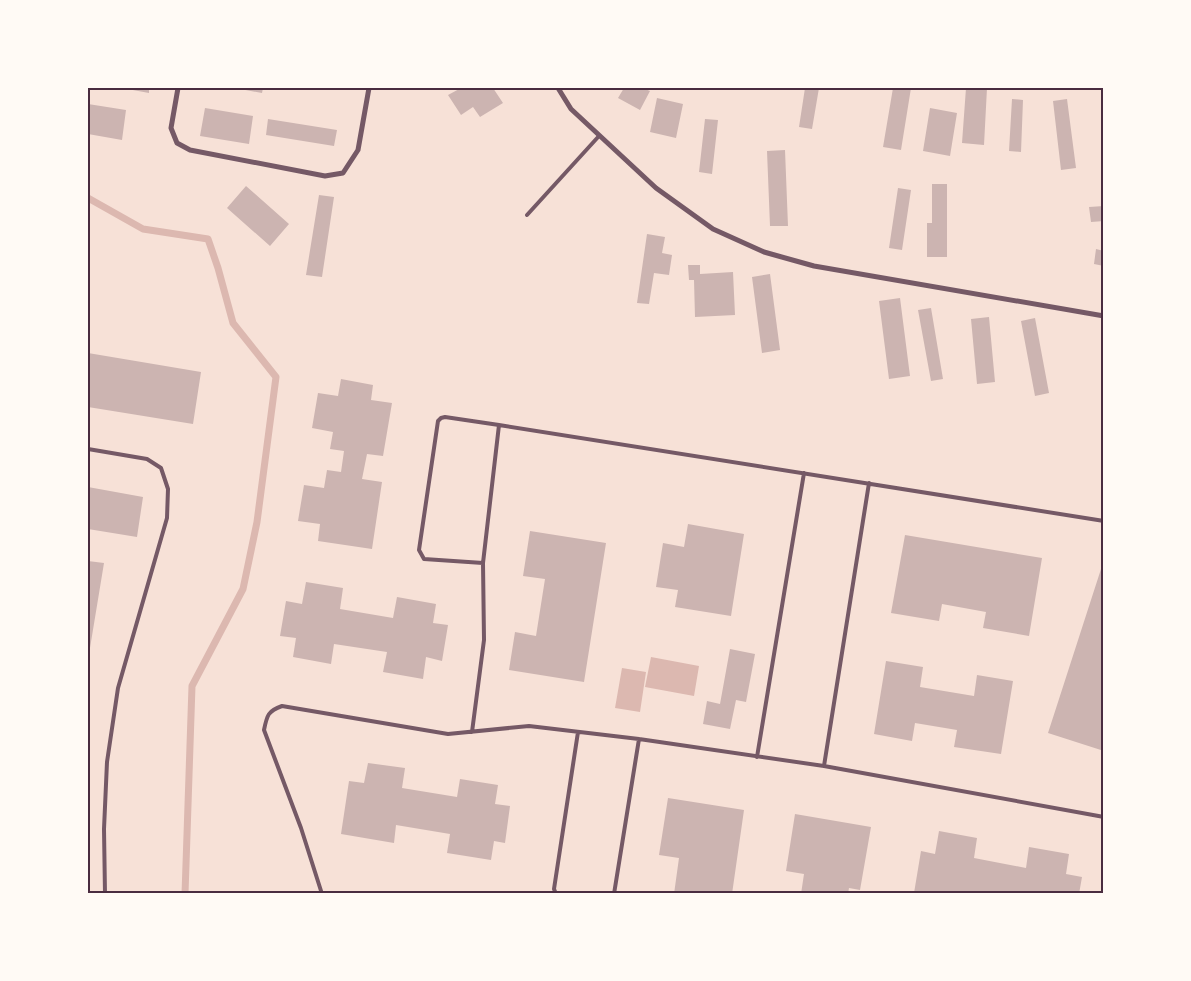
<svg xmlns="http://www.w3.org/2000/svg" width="1191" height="981" font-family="Roboto,sans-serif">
	<rect width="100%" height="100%" fill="#f7e1d7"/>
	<path fill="#dcb8b0" d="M651,657L699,666L694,696L645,687Z
		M622,668L646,672L640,712L615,708Z"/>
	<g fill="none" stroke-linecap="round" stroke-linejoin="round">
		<path stroke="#dcb8b0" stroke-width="7" d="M88,198L143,229L208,239L218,268L233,323L276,377L257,522L243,589L192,686L185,894"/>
	</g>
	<path fill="#ccb4b1" d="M122,88H149V93Z
		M235,88H263L262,93Z
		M461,88H493L503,103L480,117L473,107L461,115L448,95Z
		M624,88H643L650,91L640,110L618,98Z
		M805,88H819L812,129L799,127Z
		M893,88H911L901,150L883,147Z
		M966,88H987L984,145L962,143Z
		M657,98L683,104L676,138L650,132Z
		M1012,99L1023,100L1021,152L1009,151Z
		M1067,99L1076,168L1061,170L1053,101Z
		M88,104L126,110L122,140L88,134Z
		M205,108L253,116L249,144L200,136Z
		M930,108L957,113L950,156L923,151Z
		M268,119L337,130L334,146L266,135Z
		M705,119L718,120L712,174L699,172Z
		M785,150L788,226H770L767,151Z
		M932,184H947V257H927V223H932Z
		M246,186L289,224L270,246L227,208Z
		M898,188L911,190L902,250L889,248Z
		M319,195L334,197L322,277L306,275Z
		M1104,206V221L1091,222L1089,207Z
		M647,234L665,237L662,253L672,255L669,275L654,273L649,304L637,303Z
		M1096,249L1104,251V266L1094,264Z
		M688,265H700V274L733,272L735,315L695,317L694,280H689Z
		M770,274L780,350L762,353L752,277Z
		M900,298L910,376L889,379L879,301Z
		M931,308L943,379L931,381L918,310Z
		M989,317L995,382L977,384L971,319Z
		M1035,318L1049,393L1035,396L1021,321Z
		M88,353L201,372L193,424L88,407Z
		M341,379L373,385L371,400L392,403L383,456L367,454L362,479L382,482L372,549L318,541L320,524L298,521L304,485L324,488L327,470L341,472L344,451L330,449L333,432L312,428L318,393L338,396Z
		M88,487L143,497L137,537L88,529Z
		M688,524L744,534L731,616L675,607L678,590L656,587L663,543L684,547Z
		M530,531L606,543L584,682L509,670L515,632L536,636L545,579L523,576Z
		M905,535L1042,558L1029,636L983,628L986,612L942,604L939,621L891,613Z
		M88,561L104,563L89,654H88Z
		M1101,569L1104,570V751L1048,733Z
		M306,582L343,588L340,609L393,618L397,597L436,604L433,623L448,625L442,661L426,657L423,679L383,672L387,652L334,644L331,664L293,657L296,638L280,636L286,601L302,604Z
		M730,649L755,654L746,702L736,700L730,729L703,724L707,701L720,704Z
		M886,661L923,667L920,687L974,696L977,675L1013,681L1001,754L954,747L957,730L915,723L912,741L874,734Z
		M368,763L405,768L402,788L457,797L460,779L498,785L495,804L510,806L505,843L494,841L491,860L447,853L450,834L396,825L394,843L341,834L349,781L364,783Z
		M668,798L744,810L732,894H674L679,858L659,855Z
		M795,814L871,827L860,890L849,888L848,894H801L804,874L786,871Z
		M939,831L977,838L974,858L1026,868L1029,847L1069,854L1066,874L1082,877L1079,894L914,893L921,851L935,854Z"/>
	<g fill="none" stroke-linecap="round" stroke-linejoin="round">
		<path stroke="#755966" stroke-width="4" d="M527,215L599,136
			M88,449L147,459L161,468L168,489L167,518L118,688L107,762L104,829L105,894
			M483,563L424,559L419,550L438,421L441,418L445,417L499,425
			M472,732L484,640L483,563L499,425L1104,521
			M757,757L804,473
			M824,766L869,483
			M322,894L301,828L264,730C267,715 268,711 282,706L448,734L529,726L639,739L824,766L1104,817
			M556,894L554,889L578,732
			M614,894L639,739"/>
		<path stroke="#755966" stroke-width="5" d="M178,88L171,128L177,143L190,150L325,176L343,173L358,150L369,88
			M558,88L571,109L656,188L713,229L764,252L814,266L1104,316"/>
	</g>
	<rect width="1191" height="981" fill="none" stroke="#fffaf5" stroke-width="178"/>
	<rect x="89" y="89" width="1013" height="803" fill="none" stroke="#4a2c40" stroke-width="2"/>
</svg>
